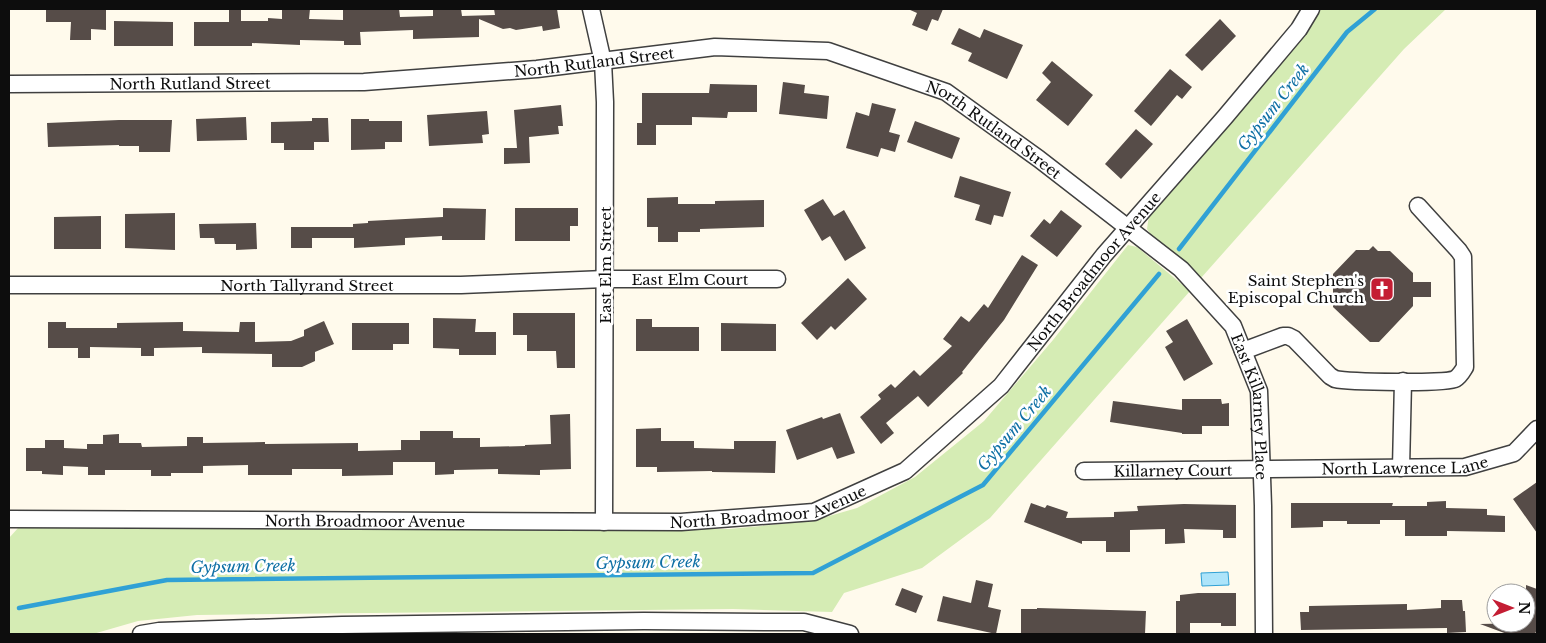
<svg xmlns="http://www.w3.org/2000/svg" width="1546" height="643" font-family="'Libre Baskerville',serif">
	<rect width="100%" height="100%" fill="#fffaec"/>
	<path fill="#d5ecb4" d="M1320,9H1446L1404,49L1201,278L1154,239L1147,229L1149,215L1308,32Z
		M1128,245L1137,247L1190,291L990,518L922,568L844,593L832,612L733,609L197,615L138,621L93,634H9V538L19,527L729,529L812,521L857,508L915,477L984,421L1053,340Z"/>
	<path fill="#ade4fa" stroke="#30a1d5" d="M1228,572L1229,585L1202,586L1201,573Z"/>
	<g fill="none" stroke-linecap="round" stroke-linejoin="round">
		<path stroke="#30a1d5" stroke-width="4.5" d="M1179,249L1347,32L1375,9
			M19,608L167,580L813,573L983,485L1159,274"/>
	</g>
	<path fill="#564c48" d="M46,9H106V30L91,29V40H70L71,22H46Z
		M282,9H310L309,19L343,20V10L399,9L400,17L433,16V9H461L462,16L495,15L494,9H557L560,28L543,31L542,26L516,30L510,28L503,29L479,19V37L413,39V30L360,32L361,45H344V41L300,40V45L252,43V46H194V22H229V10H241V21H268V18L282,19Z
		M908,9H943L938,21L932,19L927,31L912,25L917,13Z
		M1220,19L1236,36L1202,71L1185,55Z
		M114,21L173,22V46H114Z
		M959,28L980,38L984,29L1023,45L1007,79L968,61L972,53L951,44Z
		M1052,61L1093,95L1068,126L1036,100L1051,82L1042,73Z
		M1170,69L1192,87L1182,99L1177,95L1151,126L1134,111Z
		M783,82L805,85L804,93L829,96L827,119L779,114Z
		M710,84L757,85V112H728L727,118L692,117V125H656V145H637V123H642V93H709Z
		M872,103L896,109L889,132L900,135L895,152L881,148L878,157L846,148L856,112L869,116Z
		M561,105L563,126H558L559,134L529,137L530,163L504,164V148H517L514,110Z
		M487,111L489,134L482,135L483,143L429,146L427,115Z
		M246,117L247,140L197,141L196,119Z
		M312,118H328L329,142H314V150H284V143H271V122L312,121Z
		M351,119H369V121H402V142H385V149L351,150Z
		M119,120H172L170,152H139V146H119V145L48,147L47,123Z
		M915,121L960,138L952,159L907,142Z
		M1136,129L1153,144L1121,179L1105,164Z
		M960,176L1011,192L1003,217L994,215L991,225L975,220L980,205L954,197Z
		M678,197V204H715V201L764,200V227L700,229V232H678V242H658V227H647V198Z
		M823,199L834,216L844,210L866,248L845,261L830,236L822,241L804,210Z
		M443,208L486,209L485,240H442V236L405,238V245L354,248V238H312V248H291V227H353V224L368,223V221L443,217Z
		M515,208H578V226H570V241H515Z
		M1061,210L1082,226L1057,257L1030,236L1044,219L1050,224Z
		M175,213V250L125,248V214Z
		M101,216V249H54V217Z
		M256,223L257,249L236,250V244H215L214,238H200L199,224Z
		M1373,246L1378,251H1390L1413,273V282H1431V297H1413V306L1379,342H1370L1333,307V274L1356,250H1369Z
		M1022,255L1038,265L1004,320L962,372L963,373L928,407L918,396L886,423L894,433L881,444L860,417L881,399L878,395L891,384L895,388L914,370L920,376L952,346L943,339L961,316L969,322L984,304L988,308Z
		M848,278L867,299L835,330L831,326L817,340L801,323Z
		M513,313H575V368H557L556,351H527V335H513Z
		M433,318L476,319L475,332H496V355H459V349L433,348Z
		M636,319H652V327H699V351H636Z
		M1187,319L1213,364L1184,381L1165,347L1173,342L1166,331Z
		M324,321L334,344L315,352V361L302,367H272V354L202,353V347L154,348V356H141V348L90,347V358H78V348H48V322H66V328H117V323L183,322V331L239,332L240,322H255V342L291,341L304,336V330Z
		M352,323H409V344H393V350H352Z
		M721,323L776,324V351H721Z
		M1182,399H1221L1222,404L1229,403V426H1202V434H1182V433L1110,422L1113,401L1182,410Z
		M840,413L855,453L837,459L832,447L797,460L786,430L822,417L823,419Z
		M570,414L571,469L540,470V475L498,474V469L454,470V474L435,475V462H393V475L342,476V469H292V475H248V465L203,466V473H171V476H151V470H105V475H88V467L63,466V475L42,474V471H26V448H45V440H64V448L87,449V444H103V435L119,434V443H141L142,447L187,446V437H203V443L265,442V444L358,443V451L401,450V440H420V431H453V438H480V447L525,446V445L551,444L550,415Z
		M661,428V441H694V448L734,449V441H776L775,473L712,472V471L657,472V467H636V429Z
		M1537,482V533L1513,499Z
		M1446,501V508L1487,509V515L1505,516V532L1447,531V536H1405V520H1380V524H1347V521H1323V527L1291,528V503H1393L1392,506H1427V502Z
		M1031,503L1045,508L1047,505L1068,512L1066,518L1114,517V512L1138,511L1137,506L1184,504L1236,505V538H1223V530L1184,529L1185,543L1165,544V529L1130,530V552H1106V541H1082V544L1024,522Z
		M976,580L993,584L988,607L1001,610L996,634L937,621L943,596L971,603Z
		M1526,585L1537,589V629L1535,634H1507L1480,624L1526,623Z
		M902,588L923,596L916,613L895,605Z
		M1198,593H1236V626H1221V623H1190V634H1176V601H1180V595Z
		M1441,600H1462L1463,611H1465L1466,632L1447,633V628L1301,630L1300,612H1309V606L1407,604V610L1441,608Z
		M1037,608L1146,611L1145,634L1021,633V609H1037Z"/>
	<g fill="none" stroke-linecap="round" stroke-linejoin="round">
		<g stroke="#404040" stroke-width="19">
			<g id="minor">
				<path d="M591,9L603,62L605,102L604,522"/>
				<path id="s1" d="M9,84L364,82L537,69L715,47L828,51L946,92L1039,159L1181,269L1233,326L1259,391L1263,506L1264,634"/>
				<path id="s2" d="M9,285H461L605,279H777"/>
				<path d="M1243,351L1283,336H1288L1294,339L1330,376L1335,379C1348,382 1447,384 1455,379C1460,376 1462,372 1465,367L1463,257L1459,251L1418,206"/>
				<path d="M1401,468L1403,381"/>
				<path id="s3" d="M1084,471L1465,467L1514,453L1537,429"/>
				<path id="s4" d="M9,519L681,522L814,512L905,471L1001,386L1104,255L1225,117L1299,29L1311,9"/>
				<path d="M141,634L159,631L342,625L644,621L777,622H804L850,634"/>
			</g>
		</g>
		<use href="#minor" stroke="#fff" stroke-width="16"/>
	</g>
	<defs>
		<g id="church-square" transform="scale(1.25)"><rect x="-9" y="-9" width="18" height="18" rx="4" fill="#c41d33" stroke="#fff"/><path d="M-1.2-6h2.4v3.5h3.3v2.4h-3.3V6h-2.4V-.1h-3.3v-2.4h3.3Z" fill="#fff"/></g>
	</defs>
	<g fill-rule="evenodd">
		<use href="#church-square" x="1382" y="289"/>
	</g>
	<g text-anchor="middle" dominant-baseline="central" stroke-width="5" stroke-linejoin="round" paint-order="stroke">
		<g font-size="15" fill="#0d0d0d" stroke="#fff">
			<text stroke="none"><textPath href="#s1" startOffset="586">North Rutland Street</textPath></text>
			<text stroke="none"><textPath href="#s1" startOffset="181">North Rutland Street</textPath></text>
			<text stroke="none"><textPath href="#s1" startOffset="1006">North Rutland Street</textPath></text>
			<text transform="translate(605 265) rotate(-90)">East Elm Street</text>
			<text stroke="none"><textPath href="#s4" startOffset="1181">North Broadmoor Avenue</textPath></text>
			<text stroke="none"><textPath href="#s2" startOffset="681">East Elm Court</textPath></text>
			<text stroke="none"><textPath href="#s2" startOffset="298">North Tallyrand Street</textPath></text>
			<text stroke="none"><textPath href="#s1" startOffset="1401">East Killarney Place</textPath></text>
			<text stroke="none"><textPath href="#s3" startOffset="321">North Lawrence Lane</textPath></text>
			<text stroke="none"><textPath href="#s3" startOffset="89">Killarney Court</textPath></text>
			<text stroke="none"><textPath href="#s4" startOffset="761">North Broadmoor Avenue</textPath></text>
			<text stroke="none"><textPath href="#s4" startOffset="356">North Broadmoor Avenue</textPath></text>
		</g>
		<g font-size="15" fill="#0d0d0d" stroke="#fff" text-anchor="end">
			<text x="1364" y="280">Saint Stephen's<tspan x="1364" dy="17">Episcopal Church</tspan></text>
		</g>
		<g font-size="16" font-style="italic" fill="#0f70a5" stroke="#fff">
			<text transform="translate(1273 107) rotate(-52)">Gypsum Creek</text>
			<text transform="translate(1014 428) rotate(-50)">Gypsum Creek</text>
			<text transform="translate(648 562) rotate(-1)">Gypsum Creek</text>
			<text transform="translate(243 566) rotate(-1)">Gypsum Creek</text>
		</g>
	</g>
	<rect width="1546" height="643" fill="none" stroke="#0d0d0d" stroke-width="20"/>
	<g transform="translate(1511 608) rotate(90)"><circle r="24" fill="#ffffff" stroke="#9e9e9e"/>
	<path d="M0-4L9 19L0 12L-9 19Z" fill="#c41d33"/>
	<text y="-8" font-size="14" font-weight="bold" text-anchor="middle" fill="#0d0d0d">N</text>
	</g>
</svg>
